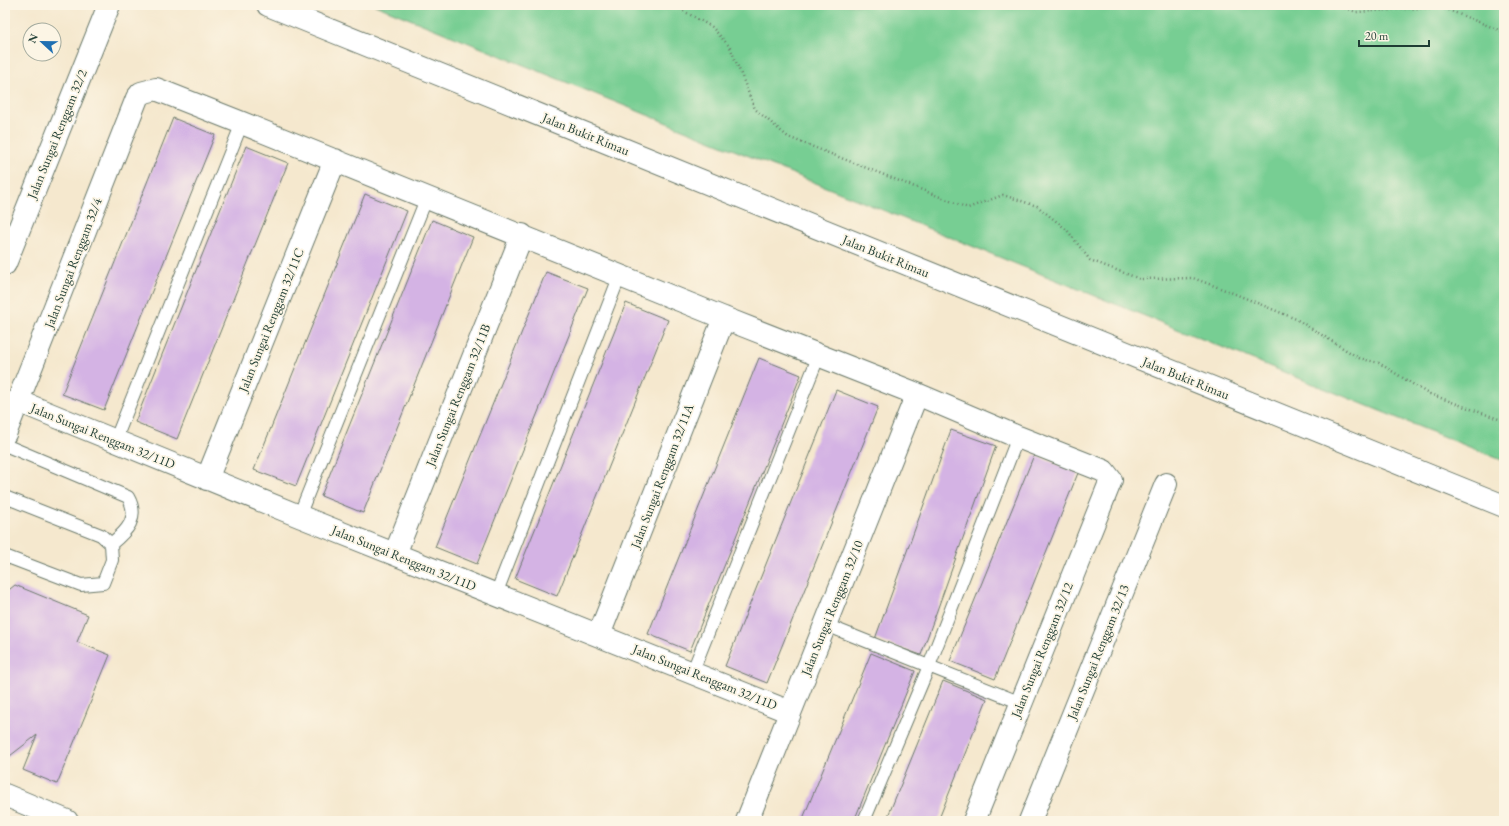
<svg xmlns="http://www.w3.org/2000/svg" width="1509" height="826" font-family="'EB Garamond',serif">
	<rect width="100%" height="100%" fill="#fcf5e5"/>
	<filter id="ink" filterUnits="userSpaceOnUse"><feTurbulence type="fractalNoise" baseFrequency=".025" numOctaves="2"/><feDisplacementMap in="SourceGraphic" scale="8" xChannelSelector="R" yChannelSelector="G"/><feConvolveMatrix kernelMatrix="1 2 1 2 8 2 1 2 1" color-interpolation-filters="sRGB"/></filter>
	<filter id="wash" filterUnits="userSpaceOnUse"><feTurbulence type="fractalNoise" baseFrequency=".012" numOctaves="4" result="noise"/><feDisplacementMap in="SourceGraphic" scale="16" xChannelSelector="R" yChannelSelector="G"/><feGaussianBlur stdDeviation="0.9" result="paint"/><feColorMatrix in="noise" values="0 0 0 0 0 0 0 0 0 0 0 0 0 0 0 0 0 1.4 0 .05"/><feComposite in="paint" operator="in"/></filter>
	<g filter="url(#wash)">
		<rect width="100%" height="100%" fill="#f5e8ce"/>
		<path fill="#77ce93" stroke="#4b8664" d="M375,5H1504V461Z"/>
		<g id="blocks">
			<path fill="#d4b3e4" d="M173,118L215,135L104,410L62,394Z
				M246,146L288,163L177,439L135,422Z
				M365,194L407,211L296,486L254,470Z
				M432,220L473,237L363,513L321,496Z
				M546,272L588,288L477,564L435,547Z
				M626,303L668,320L557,596L515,579Z
				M759,358L801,375L690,651L648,634Z
				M836,390L878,407L767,683L725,666Z
				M951,430L996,446L921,655L875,639Z
				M1034,455L1078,473L995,679L950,661Z
				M15,585L88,615L77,642L110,655L57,784L23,770L37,735L6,759L5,758V593Z
				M871,653L915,671L898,713L854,821H802Z
				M943,681L987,699L954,781L938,821H886Z"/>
		</g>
	</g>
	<g filter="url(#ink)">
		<use href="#blocks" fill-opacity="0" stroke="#6a796a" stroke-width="1"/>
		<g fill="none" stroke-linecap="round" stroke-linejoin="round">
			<g stroke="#6a796a" stroke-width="14">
				<path id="lane" d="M115,441L242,123
					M5,445L128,497C140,518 127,531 111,544
					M5,497L101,535L111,544L112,560L103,583L81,585L5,556
					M299,516L427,197
					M496,594L620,275
					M826,625L1021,703
					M692,673L819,355
					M864,821L929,666L1018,437"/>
			</g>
			<g stroke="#6a796a" stroke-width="24">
				<path id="street" d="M18,401L299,516L790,712
					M5,434L137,98L141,93L156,89L242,123L724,318L917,394L1018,437L1104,471L1111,480L974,821
					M207,479L335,160
					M395,554L522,235
					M599,635L724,318
					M5,795L67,821
					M747,821L917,394
					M1030,821L1166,484"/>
			</g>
			<g stroke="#6a796a" stroke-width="24">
				<path id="secondary" d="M268,5L1504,506
					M5,264L109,5"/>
			</g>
			<path stroke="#6a796a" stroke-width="2.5" stroke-dasharray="1 3" stroke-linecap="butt" d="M673,5L712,27L730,47L755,109L788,137L968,208L1003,195L1037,206L1067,230L1090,260L1140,279L1193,278L1228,291L1296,319L1359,358L1379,363L1427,393L1504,421
				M1338,5L1356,12L1420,8L1446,9L1504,32"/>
			<use href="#lane" stroke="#fff" stroke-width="12"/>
			<use href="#street" stroke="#fff" stroke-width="22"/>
			<use href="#secondary" stroke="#fff" stroke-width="22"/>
		</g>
	</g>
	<g text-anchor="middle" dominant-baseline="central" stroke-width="3.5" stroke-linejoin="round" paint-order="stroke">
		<g font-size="13" fill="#1f3d34" stroke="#fcf5e5">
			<text transform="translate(57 134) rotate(-68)">Jalan Sungai Renggam 32/2</text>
			<text transform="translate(586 134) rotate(22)">Jalan Bukit Rimau</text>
			<text transform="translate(886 256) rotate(22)">Jalan Bukit Rimau</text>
			<text transform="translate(73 263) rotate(-69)">Jalan Sungai Renggam 32/4</text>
			<text transform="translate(271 320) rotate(-68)">Jalan Sungai Renggam 32/11C</text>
			<text transform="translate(1186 378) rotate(22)">Jalan Bukit Rimau</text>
			<text transform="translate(458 395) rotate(-68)">Jalan Sungai Renggam 32/11B</text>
			<text transform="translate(103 436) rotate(22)">Jalan Sungai Renggam 32/11D</text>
			<text transform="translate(662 476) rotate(-69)">Jalan Sungai Renggam 32/11A</text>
			<text transform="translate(404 558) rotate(22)">Jalan Sungai Renggam 32/11D</text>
			<text transform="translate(832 608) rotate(-68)">Jalan Sungai Renggam 32/10</text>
			<text transform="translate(1042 650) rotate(-68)">Jalan Sungai Renggam 32/12</text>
			<text transform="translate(1098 652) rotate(-68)">Jalan Sungai Renggam 32/13</text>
			<text transform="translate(705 677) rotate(22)">Jalan Sungai Renggam 32/11D</text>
		</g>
	</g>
	<rect width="1509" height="826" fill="none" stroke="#fcf5e5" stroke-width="20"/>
	<g transform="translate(42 42) rotate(292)"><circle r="19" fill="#fcf5e5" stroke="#a4ab9e"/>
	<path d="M0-3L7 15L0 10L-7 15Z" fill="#1f6fb2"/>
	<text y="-6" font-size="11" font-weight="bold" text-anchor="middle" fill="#1f3d34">N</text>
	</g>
	<path d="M1359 40v6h70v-6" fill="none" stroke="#1f3d34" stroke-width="2"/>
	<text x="1365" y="40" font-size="12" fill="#1f3d34" stroke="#fcf5e5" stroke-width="3" paint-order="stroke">20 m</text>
</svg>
